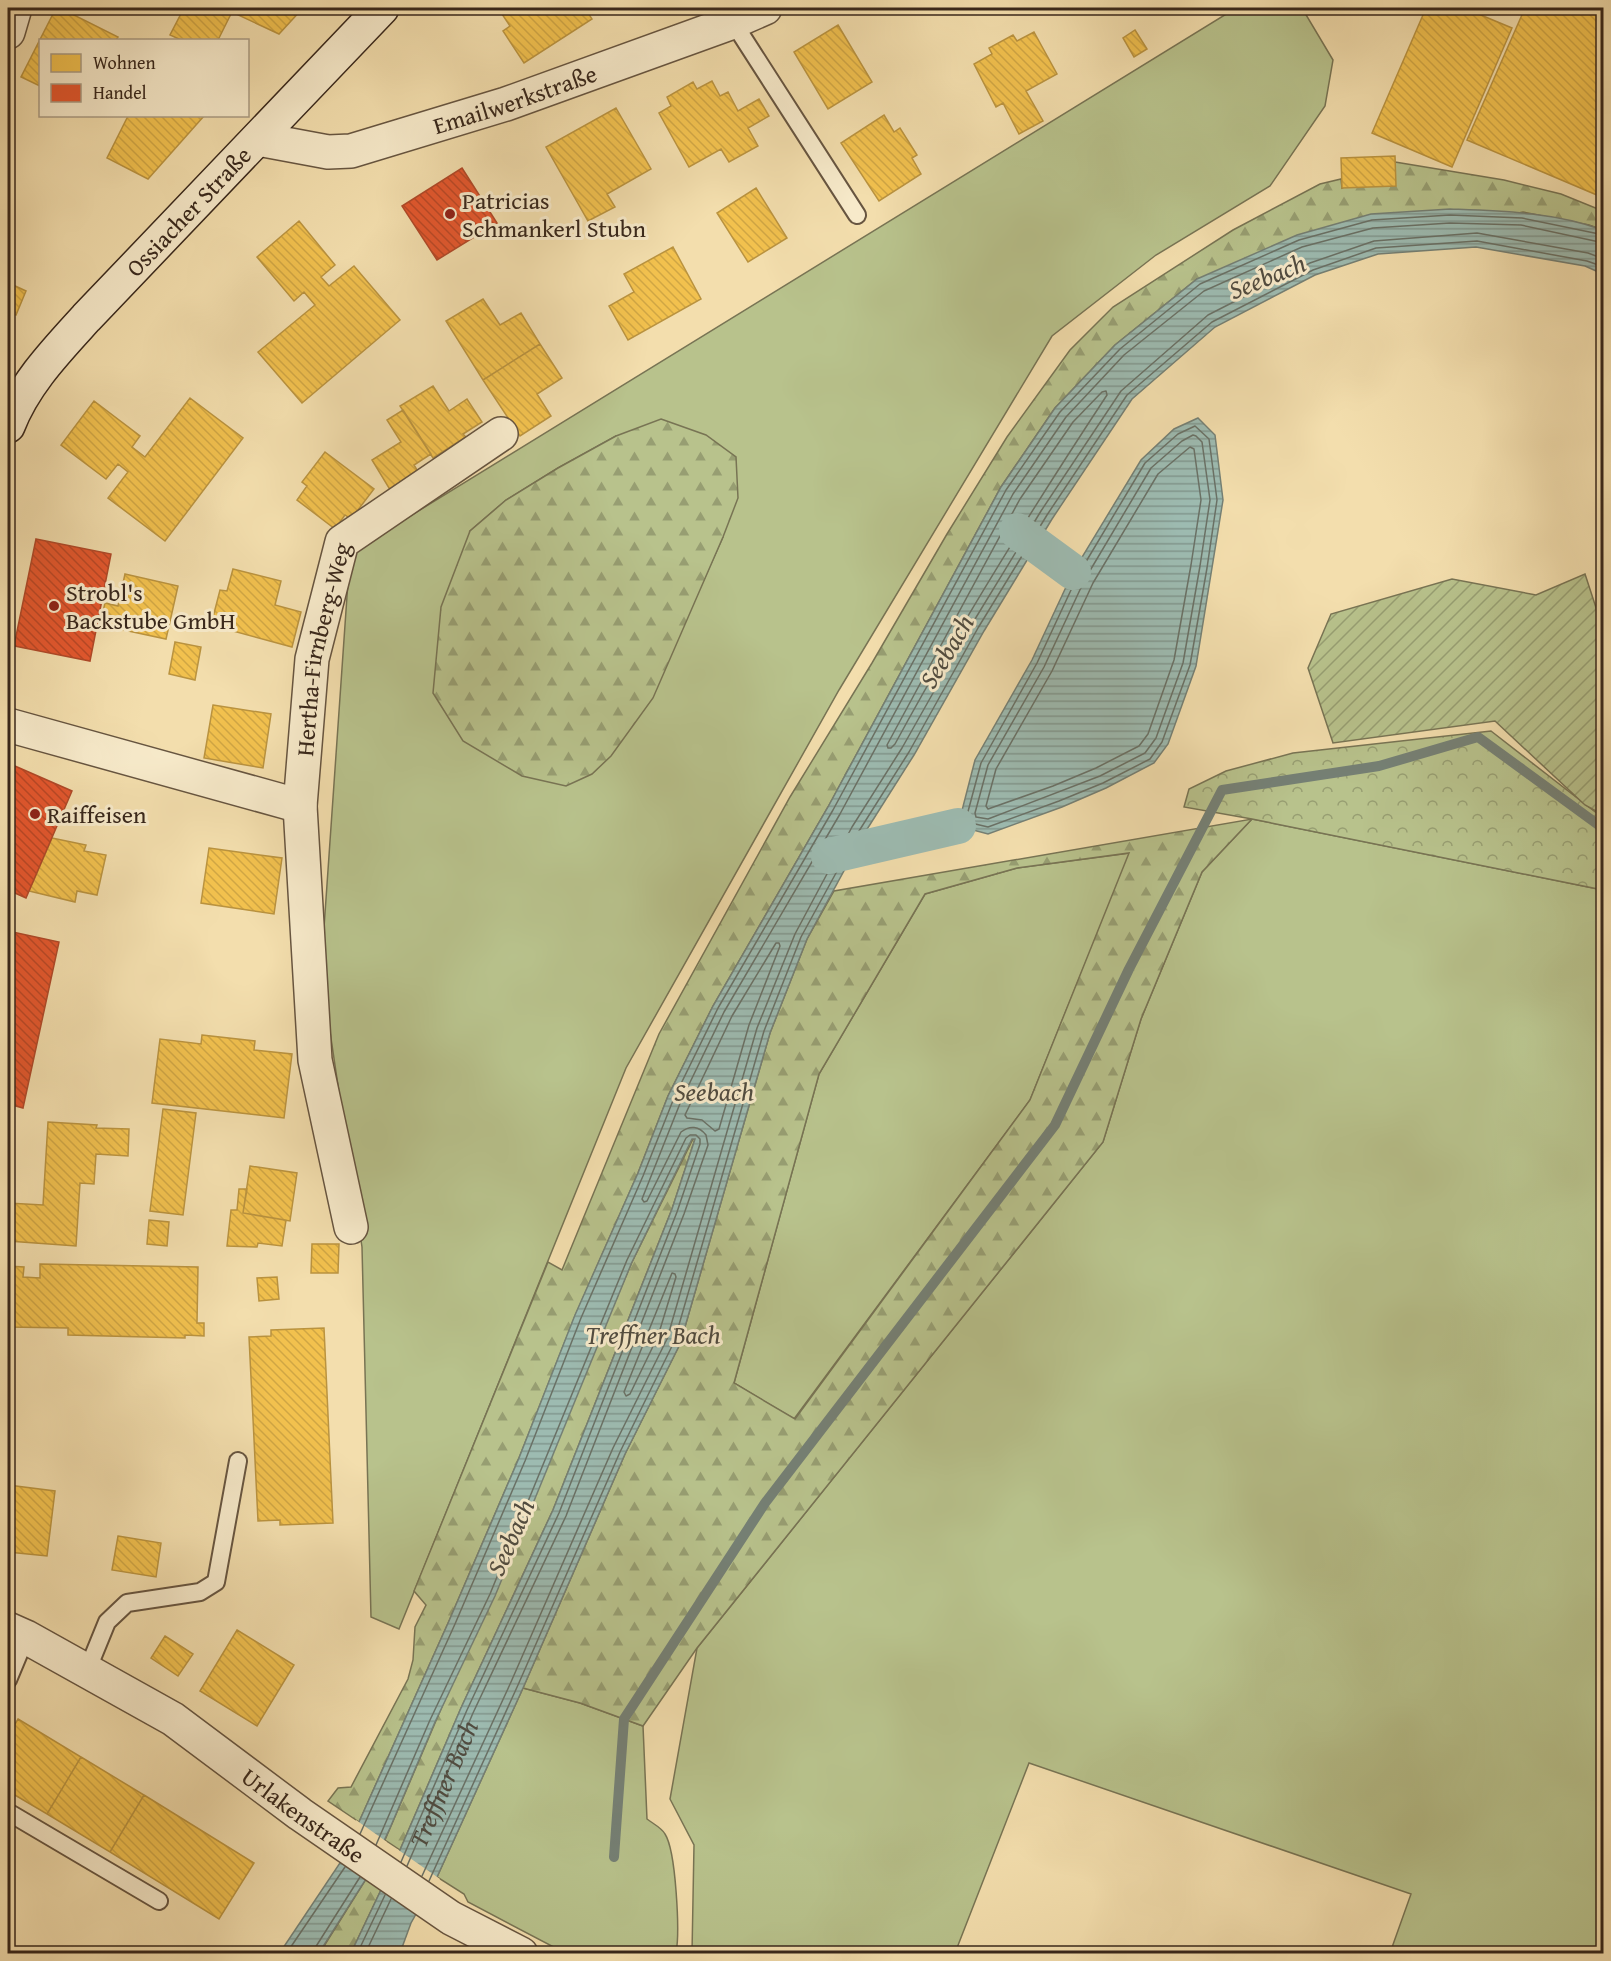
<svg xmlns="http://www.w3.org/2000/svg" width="1611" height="1961" font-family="'Gentium Book Plus',serif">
	<defs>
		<pattern id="forest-firs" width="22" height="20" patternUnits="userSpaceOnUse" patternTransform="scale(1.5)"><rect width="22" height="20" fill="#b8c28c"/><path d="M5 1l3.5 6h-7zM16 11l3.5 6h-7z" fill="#979e72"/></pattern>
		<pattern id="park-crowns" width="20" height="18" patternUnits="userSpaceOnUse" patternTransform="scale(1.5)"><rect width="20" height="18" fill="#b8c28c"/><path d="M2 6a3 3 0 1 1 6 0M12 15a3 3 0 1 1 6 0" fill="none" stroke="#979e72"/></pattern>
		<pattern id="garden-furrows" width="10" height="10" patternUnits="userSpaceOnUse" patternTransform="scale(1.5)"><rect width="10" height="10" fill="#b8c28c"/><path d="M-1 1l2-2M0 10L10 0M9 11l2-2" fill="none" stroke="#979e72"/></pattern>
		<pattern id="water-rules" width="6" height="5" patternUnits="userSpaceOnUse" patternTransform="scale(1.5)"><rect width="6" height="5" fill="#9dbbb1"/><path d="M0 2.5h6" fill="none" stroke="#81988f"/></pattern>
		<pattern id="homes-back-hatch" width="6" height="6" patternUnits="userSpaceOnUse" patternTransform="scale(1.5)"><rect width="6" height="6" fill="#f2c14e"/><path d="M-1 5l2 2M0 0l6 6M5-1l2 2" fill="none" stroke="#d0a644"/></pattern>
		<pattern id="shops-back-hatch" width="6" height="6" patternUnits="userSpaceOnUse" patternTransform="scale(1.5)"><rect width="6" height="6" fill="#e4572e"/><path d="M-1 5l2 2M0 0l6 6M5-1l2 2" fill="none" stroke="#ba4826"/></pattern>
	</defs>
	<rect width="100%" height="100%" fill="#f3dead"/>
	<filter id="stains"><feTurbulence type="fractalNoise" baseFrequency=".00333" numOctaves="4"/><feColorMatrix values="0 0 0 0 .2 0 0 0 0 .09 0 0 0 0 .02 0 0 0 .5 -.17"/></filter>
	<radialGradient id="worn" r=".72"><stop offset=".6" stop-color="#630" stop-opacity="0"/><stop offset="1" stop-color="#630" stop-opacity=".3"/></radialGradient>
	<path fill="#b8c28c" stroke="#787454" stroke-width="1.5" fill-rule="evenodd" d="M1236,8H1302L1333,60L1325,106L1270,186L1156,255L1052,336L839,690L626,1068L399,1629L371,1617L362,1247L321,971L350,553ZM616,436L723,537L692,606L470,531L506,500L558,468Z
		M1252,819L1603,890V1953H1390L1411,1894L1029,1763L955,1953H692L694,1845L670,1799L697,1648L1103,1142L1141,1019L1202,872Z
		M1130,853L1030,1100L794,1419L734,1383L819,1074L925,894L1017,868Z
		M523,1688L580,1703L643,1726L647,1819C652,1823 662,1828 665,1834C676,1851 680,1932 676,1953H565L468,1902L464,1894L437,1877Z"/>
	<path fill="url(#forest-firs)" stroke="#787454" stroke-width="1.5" fill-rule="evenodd" d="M1395,162L1504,180L1561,194L1603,211V230L1589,225L1523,212L1197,279L1115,345L1055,408L1001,487L828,807L713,1006L668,1096L638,1173L575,1316L519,1458L449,1621L359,1822L328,1801L338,1788L351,1787L408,1679L413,1660L415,1627L426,1605L414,1591L548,1262L562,1270L659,1034L790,797L872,663L947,534L1007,437L1070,350L1113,307L1233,230L1320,184L1341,179L1342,188Z
		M661,419L706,435L736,457L738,498L723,537L653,698L611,756L592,774L566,786L522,776L463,741L433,693L441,607L470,531L506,500L558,468L616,436Z
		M1252,819L1202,872L1141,1019L1103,1142L697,1648L643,1726L580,1703L523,1688L625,1454L680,1344L770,1033L807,939L834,891ZM1129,853L1030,1100L795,1419L734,1383L819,1074L925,894L1017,868Z
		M693,1139H695L672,1209L553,1510L461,1708L400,1850L385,1840L632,1262Z
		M366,1879L381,1890L351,1953L319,1954Z"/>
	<path fill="url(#park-crowns)" stroke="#787454" stroke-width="1.5" d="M1491,731L1603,818V890L1252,819L1184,807L1189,789L1226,771L1293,753Z"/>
	<path fill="url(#garden-furrows)" stroke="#787454" stroke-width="1.5" d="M1585,574L1603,629V815L1585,805L1495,721L1333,743L1308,668L1331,614L1452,579L1536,595Z"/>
	<path fill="url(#water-rules)" stroke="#758075" stroke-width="1.5" d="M1450,209C1502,211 1554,212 1603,230V274L1585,266L1476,247L1378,254L1315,275L1215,327L1132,399L1052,519L984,631L914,755L864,834L807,939L770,1033L680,1344L625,1454L523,1688L437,1877L411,1923L400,1953H351L400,1850L461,1708L553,1510L672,1209L695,1139H692L632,1262L495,1596L435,1722L390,1828L366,1879L319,1953L279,1954L340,1863L359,1822L449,1621L519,1458L575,1315L638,1173L668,1096L713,1006L828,807L1001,487L1055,408L1115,345L1197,279L1297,235L1371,214Z
		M1198,418L1215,435L1223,500L1196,666L1168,744L1154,763L1106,788L1062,807L988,834L958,826L975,760L1032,660L1073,572L1141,460L1174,429Z"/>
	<path fill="#f3dead" d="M356,1820L387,1842L369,1881L338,1861Z
		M397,1849L440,1879L419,1916L378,1888Z"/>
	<path fill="url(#homes-back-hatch)" stroke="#ba933f" stroke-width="1.5" d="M56,8H60L118,37L116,40H40V86L21,77Z
		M184,8H303L279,34L232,12L218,40H181L170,35Z
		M498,8H585L592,19L524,63L503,31L510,26Z
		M1426,8H1464L1512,28L1452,167L1372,133Z
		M1525,8H1600L1604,9V198L1467,140Z
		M838,25L872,82L828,109L794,52Z
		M1135,30L1147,49L1134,57L1123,38Z
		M1034,32L1057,74L1026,91L1043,121L1019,134L1003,103L996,107L974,64L992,54L989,48L1013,35L1017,41Z
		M712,81L720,96L728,92L738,111L759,99L769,116L748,128L758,146L729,162L721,149L689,167L659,113L671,106L667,97L693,82L697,89Z
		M616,108L651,169L607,194L615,207L588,221L546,147Z
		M884,115L894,132L900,128L917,155L912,158L921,174L879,201L841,143Z
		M128,116H204L148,179L107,158Z
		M1395,156L1396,186L1342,188L1341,158Z
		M756,188L787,238L748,262L717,213Z
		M299,221L335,265L321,277L329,286L354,266L400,320L302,403L258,352L315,305L304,292L294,301L257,257Z
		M673,247L701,299L628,340L609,306L634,292L624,274Z
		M13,285L26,291L16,315L8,312V297Z
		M483,299L500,325L521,313L540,344L483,380L446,321Z
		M540,344L562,378L537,394L551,416L520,436L483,380Z
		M433,386L449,411L467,399L482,422L463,434L466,437L433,458L400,406Z
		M190,398L243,438L165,541L108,498L128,472L118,464L106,479L61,445L94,401L140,436L132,447L145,457Z
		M403,410L431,454L414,465L420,475L392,493L372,460L401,442L387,420Z
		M325,452L374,489L351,519L345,515L335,529L297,500L307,486L302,482Z
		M233,569L281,581L275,605L301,612L292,647L211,625L220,590L227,591Z
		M125,574L178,586L166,639L100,625L105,603L118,606Z
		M175,642L201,647L195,680L169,674Z
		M213,705L271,714L263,768L204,758Z
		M52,838L86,845L84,851L106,855L97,895L77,891L75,902L29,891Z
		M209,848L282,858L274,914L201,903Z
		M202,1035L255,1041L254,1050L292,1054L284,1118L152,1103L160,1039L201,1044Z
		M163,1109L196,1113L183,1215L150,1211Z
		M48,1122L97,1125L96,1128L129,1129L128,1156L96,1154L94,1184L80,1183L76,1246L8,1241V1203L43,1205Z
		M250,1166L297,1173L290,1221L243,1213Z
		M239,1189H247L243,1213L286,1220L282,1246L258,1243L257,1247L227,1246L231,1210H237Z
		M149,1220L169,1222L167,1246L147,1244Z
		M312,1244H339L338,1273H311Z
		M40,1264L198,1267L197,1323H204V1336L185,1335V1338L68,1335V1328L8,1327V1266L24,1267L23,1277L40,1278Z
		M277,1277L279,1299L259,1301L257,1278Z
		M324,1328L333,1523L280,1525V1520L258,1521L249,1337L271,1336V1330Z
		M8,1485L55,1491L47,1556L8,1552Z
		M118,1536L161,1543L156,1577L112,1570Z
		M237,1630L294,1665L257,1726L200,1691Z
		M165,1636L193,1654L178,1676L151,1658Z
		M18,1719L81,1757L47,1814L8,1791V1736Z
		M81,1757L144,1795L110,1852L47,1814Z
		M144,1795L254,1863L219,1919L110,1852Z"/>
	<path fill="url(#shops-back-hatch)" stroke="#b04928" stroke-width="1.5" d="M462,168L497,223L437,260L402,206Z
		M36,539L111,554L90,661L14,646Z
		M8,763L72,791L26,898L8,890Z
		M8,931L59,942L23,1108L8,1104Z"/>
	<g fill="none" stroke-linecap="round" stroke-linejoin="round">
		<g stroke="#6a7166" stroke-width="1.5">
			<path d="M1106,391L1107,395C1032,509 960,624 895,744L891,748H888L887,745L1020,499L1073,422L1102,392Z"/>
			<path d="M1195,426L1209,439L1217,500L1207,568L1190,665L1162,742L1150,759L1103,783L1059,801L988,827L967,822L966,819L981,763L1037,663L1078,575L1145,463L1178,434Z"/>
			<path d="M1193,435L1196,436L1202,442L1210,500L1200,566L1183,663L1156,738L1145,753L1100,776L988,819L976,817L975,813L988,765L1044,667L1085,579L1151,468L1182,441Z"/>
			<path d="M1190,447L1194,449L1201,500L1191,565L1174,660L1148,734L1139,746L1096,768L1053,786L988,809L986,806L996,769L1052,671L1093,583L1158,474Z"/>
			<path d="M776,943H779L780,946L749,1025L719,1129L715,1131L702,1120L687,1118L685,1115L732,1016Z"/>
			<path d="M672,1273L675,1274L676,1277L658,1336L630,1394L626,1396L624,1392Z"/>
			<path d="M360,1834L455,1624L525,1461L581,1318L643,1176L674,1098L718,1008L833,810L1006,490L1060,412L1120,349L1200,284L1299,240L1372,220L1450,215L1522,218L1604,235"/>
			<path d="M376,1845L430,1720L490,1594L627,1260L686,1138L690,1135H696L700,1139V1144L677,1212L559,1513L467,1710L401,1862"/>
			<path id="s1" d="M407,1866L473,1713L566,1516L684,1214L708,1145L706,1135C699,1126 690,1125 681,1132L647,1201L644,1202L642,1199L681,1101L724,1012L840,814L1013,494L1066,417L1124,355L1204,291L1302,247L1373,228L1450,223L1521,225L1604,243"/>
			<path d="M422,1876L511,1682L613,1448L667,1339L757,1028L795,934L852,827L902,748L972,624L1041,511L1121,391L1208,315L1310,263L1374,241L1477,233L1588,253L1604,259"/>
			<path d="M429,1881L518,1685L620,1452L674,1342L764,1031L801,937L859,831L909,752L978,628L1047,515L1127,395L1212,322L1313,270L1376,248L1477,241L1587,261L1604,267"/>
			<path d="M286,1954L345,1867"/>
			<path d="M314,1954L315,1948L360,1877"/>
			<path d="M357,1954L385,1895"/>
			<path d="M365,1954L391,1899"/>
		</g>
		<path stroke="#758075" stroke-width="10" d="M614,1857L624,1719L765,1503L1055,1125L1129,969L1222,790L1379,766L1478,737L1604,829"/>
		<path stroke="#9dbbb1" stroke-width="36" d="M1017,531L1073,572
			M829,856L958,826"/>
		<g stroke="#675540" stroke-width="20">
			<path id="lane" d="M733,22L857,215
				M87,1671L107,1622L127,1603L200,1592L216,1582L238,1461
				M8,1680L26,1637
				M8,1812L159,1901"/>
		</g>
		<g stroke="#675540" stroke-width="36">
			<g id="street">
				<path d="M8,32L15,8"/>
				<path id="s2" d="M258,139L328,152L351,151L506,104L733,22L765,8"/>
				<path d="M8,725L300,806"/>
				<path id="s3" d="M351,1227L315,1060L300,806L312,659L342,542L501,434"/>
				<path id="s4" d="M8,1629L26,1637L173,1719L300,1814L451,1918L521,1954"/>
			</g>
		</g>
		<g stroke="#38271b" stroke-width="36">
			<g id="secondary">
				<path id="s5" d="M8,426C24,384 56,351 86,318L382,8"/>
			</g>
		</g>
		<use href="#lane" stroke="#f7eaca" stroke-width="16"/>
		<use href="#street" stroke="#f7eaca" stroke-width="33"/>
		<use href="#secondary" stroke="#f7eaca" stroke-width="33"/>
	</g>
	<g fill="#8f2418" stroke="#f7eaca" stroke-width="2">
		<circle cx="450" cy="214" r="6"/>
		<circle cx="54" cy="606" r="6"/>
		<circle cx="35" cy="814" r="6"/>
	</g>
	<g text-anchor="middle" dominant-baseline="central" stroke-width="6" stroke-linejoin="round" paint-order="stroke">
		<g font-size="24" fill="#38271b" stroke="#f7eaca">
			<text stroke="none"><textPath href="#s2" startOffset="266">Emailwerkstraße</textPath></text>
			<text stroke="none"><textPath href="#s5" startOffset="282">Ossiacher Straße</textPath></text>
			<text stroke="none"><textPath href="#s3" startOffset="584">Hertha-Firnberg-Weg</textPath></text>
			<text stroke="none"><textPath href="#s4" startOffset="350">Urlakenstraße</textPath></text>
		</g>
		<g font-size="24" fill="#38271b" stroke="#f7eaca" text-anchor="start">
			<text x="462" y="200">Patricias<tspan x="462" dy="28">Schmankerl Stubn</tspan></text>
			<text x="66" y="592">Strobl's<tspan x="66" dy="28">Backstube GmbH</tspan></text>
			<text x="47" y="814">Raiffeisen</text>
		</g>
		<g font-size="26" font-style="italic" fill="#514c40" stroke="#f7eaca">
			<text transform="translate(1267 276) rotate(-22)">Seebach</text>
			<text transform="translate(946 651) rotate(-59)">Seebach</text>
			<text x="714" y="1091">Seebach</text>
			<text x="653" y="1334">Treffner Bach</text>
			<text transform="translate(510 1537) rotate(-66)">Seebach</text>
			<text stroke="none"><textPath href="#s1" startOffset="90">Treffner Bach</textPath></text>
		</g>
	</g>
	<rect width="1611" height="1961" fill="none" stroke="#f3dead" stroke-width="30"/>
	<rect x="9" y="9" width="1593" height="1943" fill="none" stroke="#38271b" stroke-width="3"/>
	<rect x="15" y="15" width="1581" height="1931" fill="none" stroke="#38271b" stroke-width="1.5"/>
	<rect x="39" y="39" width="210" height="78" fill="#f7eaca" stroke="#ab9c84" stroke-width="1.5"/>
	<rect x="51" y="54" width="30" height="18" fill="#f2c14e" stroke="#ab9c84" stroke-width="1.5"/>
	<text x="93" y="69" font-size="18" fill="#38271b">Wohnen</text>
	<rect x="51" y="84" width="30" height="18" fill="#e4572e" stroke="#ab9c84" stroke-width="1.5"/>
	<text x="93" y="99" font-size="18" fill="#38271b">Handel</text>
	<rect width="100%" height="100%" filter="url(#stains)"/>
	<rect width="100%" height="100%" fill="url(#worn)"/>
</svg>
